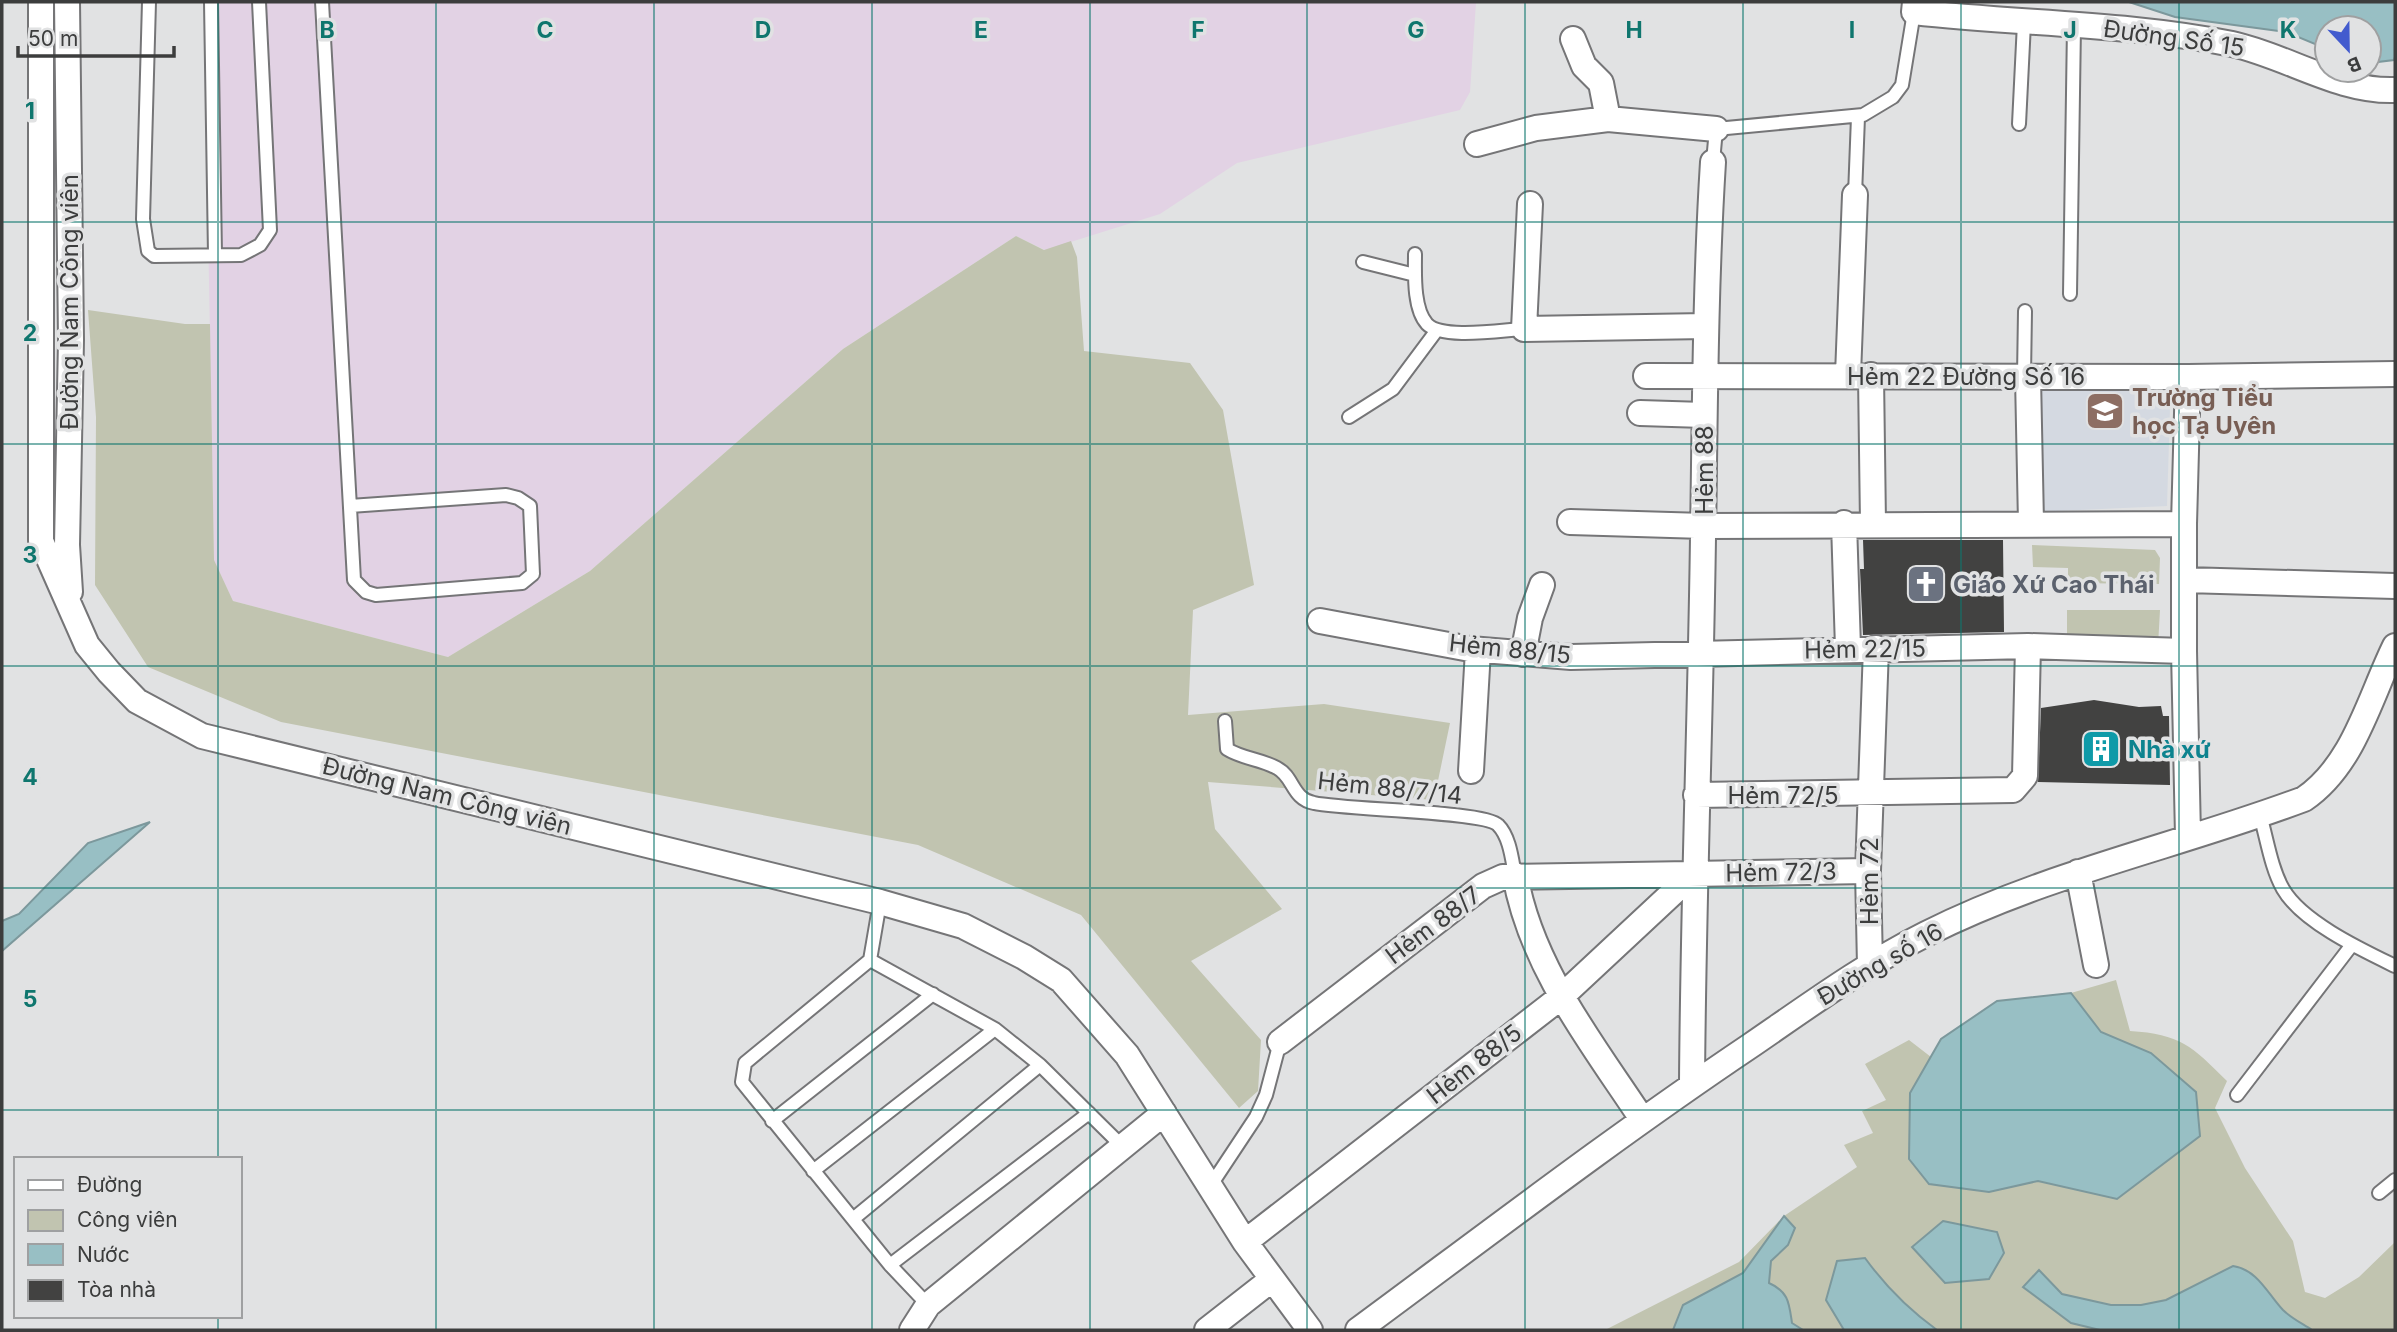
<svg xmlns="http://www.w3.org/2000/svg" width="2397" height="1332" font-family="Inter,sans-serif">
	<rect width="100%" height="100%" fill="#e1e2e3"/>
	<path fill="#e2d2e4" d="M204,2H1476L1470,92L1460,110L1237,163L1160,214L1045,250L1016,236L843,349L590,571L448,657L233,601L214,561Z"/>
	<path fill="#d4d9e1" d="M2042,377H2171L2167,506L2036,512Z"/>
	<path fill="#c1c4b0" d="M1016,236L1044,250L1071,241L1077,257L1084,351L1190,363L1223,410L1254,585L1193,610L1188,715L1324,704L1450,723L1434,800L1208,782L1215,829L1282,909L1191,961L1261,1040L1258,1091L1239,1108L1081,915L918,845L281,722L148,667L95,585L96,417L88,310L185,324H210L214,560L233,601L448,657L590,571L843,349Z
		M2032,545L2155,550L2160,558L2159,584L2068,583V568L2033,567Z
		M2067,610H2160L2158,646H2050V634H2067Z
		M2116,980L2130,1031C2180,1034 2192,1046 2227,1081L2215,1108L2245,1168L2293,1241L2305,1292L2325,1298L2359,1277L2395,1242V1330H1605L1739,1262L1784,1216L1857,1167L1844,1145L1873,1133L1862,1111L1886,1100L1865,1064L1909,1040L1931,1057L1941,1039L1997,1001L2071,993Z"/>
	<path fill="#98bfc4" stroke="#7c989c" stroke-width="2" d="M2129,2H2395V57L2394,60L2369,63V28H2327V49L2286,32L2175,17Z
		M150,822L2,951V921L19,914L88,843Z
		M2071,993L2101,1032L2151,1053L2196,1092L2200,1136L2117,1199L2038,1181L1989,1192L1929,1184L1909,1159L1910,1093L1941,1039L1997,1001Z
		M1784,1216L1795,1228L1788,1245L1771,1261L1769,1283C1789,1292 1789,1303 1792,1323L1803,1330H1673L1683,1305L1743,1273Z
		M1943,1221L1997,1232L2004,1253L1989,1279L1945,1283L1912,1247Z
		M1865,1258C1886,1287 1908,1309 1937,1330H1844L1826,1300L1837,1261Z
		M2233,1266C2258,1270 2267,1293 2283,1310C2291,1318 2303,1324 2312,1330H2100L2071,1323L2023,1287L2039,1270L2062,1294L2111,1305H2141L2166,1300Z"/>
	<path fill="#424241" d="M1863,540H2003L2004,632L1863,635L1860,569H1864Z
		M2094,700L2139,707L2161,706L2163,716H2169L2170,785L2038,782L2041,708Z"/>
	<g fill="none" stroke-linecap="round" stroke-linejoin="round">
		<g stroke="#757577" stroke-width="16">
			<path id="service" d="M149,2L143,219L148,251L154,256L241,255L260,245L270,230L259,2
				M211,2L215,255
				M322,2L354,580L366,592L376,595L522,583L533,574L530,506L518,498L506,495L350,506
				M2019,124L2024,23
				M1713,162L1716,129L1863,115L1893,97L1902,85L1914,12
				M1855,195L1858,117
				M1415,254C1415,273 1413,309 1427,324C1442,340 1503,330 1524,329
				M1363,262L1415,275
				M2070,294L2074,26
				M2024,376L2025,311
				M1349,417L1393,389L1437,330
				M1225,721L1227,749C1243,759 1261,759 1277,768C1294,777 1292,799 1314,803C1345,810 1485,811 1498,825C1510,837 1512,860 1515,875
				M2260,815C2267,839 2271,868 2283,889C2302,922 2362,950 2395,966
				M880,902L870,960L745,1063L742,1082L890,1265L928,1305
				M870,960L995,1029L1040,1065L1123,1147
				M2237,1095L2351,946
				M772,1121L933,994
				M813,1171L995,1029
				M1211,1185L1256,1117L1266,1095L1280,1042
				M2379,1193L2395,1180
				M853,1219L1040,1065
				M890,1265L1089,1113"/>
		</g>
		<g stroke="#757577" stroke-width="28">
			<path id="minor" d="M41,2V541L87,645L109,672L137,701L202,736L880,902L963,926L1024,957L1061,980L1127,1055L1245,1242L1310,1330
				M67,2L71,340L67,545L70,592
				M1915,2L1914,12C2020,24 2128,23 2232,44C2287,56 2338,92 2395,90
				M1573,39L1584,66L1601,83L1608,119
				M1477,144L1536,128L1608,119L1716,129
				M1530,204L1524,329L1706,326
				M1848,375L1855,195
				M1871,375L1873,524
				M1646,376L2188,377L2395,374
				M2028,377L2031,523
				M1640,413L1704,415
				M1844,523L1848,648
				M2184,524L2188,377
				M2186,580L2395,586
				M1320,621L1470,649L1571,657L2028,646L2184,651V524L1704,526L1570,522
				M2184,651L2188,836
				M1523,654L1530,618L1542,585
				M1471,771L1478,650
				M1696,795L2013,790L2025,776L2028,646
				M2078,872L2096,965
				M1515,875C1531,967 1592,1043 1642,1119
				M1870,966L1868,871L1876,648
				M1280,1042L1483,886L1503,877L1868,871
				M1692,1084C1693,921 1699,759 1702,596C1705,451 1704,306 1713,162
				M1245,1242L1561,997L1693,874
				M912,1330L928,1305L1164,1113
				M1207,1330L1271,1280
				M1358,1330C1488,1234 1616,1136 1750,1046C1807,1007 1864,965 1926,934C2047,873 2179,846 2304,799C2354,765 2369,699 2395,646"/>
		</g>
		<use href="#service" stroke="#fff" stroke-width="12"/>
		<use href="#minor" stroke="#fff" stroke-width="24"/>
	</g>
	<path fill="none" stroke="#0f766e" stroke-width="2" stroke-opacity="0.55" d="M218,2V1159M436,2V1330M654,2V1330M872,2V1330M1090,2V1330M1307,2V1330M1525,2V1330M1743,2V1330M1961,2V1330M2179,2V1330M2,222H2395M2,444H2395M2,666H2395M2,888H2395M2,1110H2395M218,1316V1330"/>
	<defs>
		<g id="school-square" transform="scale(2.0125)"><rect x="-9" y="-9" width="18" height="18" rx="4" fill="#8d6e63" stroke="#e1e2e3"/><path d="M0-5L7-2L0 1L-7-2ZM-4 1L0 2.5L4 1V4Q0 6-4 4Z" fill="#fff"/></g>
		<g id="church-square" transform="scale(2.0125)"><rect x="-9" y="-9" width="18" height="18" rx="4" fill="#6b7280" stroke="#e1e2e3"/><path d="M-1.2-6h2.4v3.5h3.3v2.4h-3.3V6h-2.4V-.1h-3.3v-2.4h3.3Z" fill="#fff"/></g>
		<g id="building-square" transform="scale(2.0125)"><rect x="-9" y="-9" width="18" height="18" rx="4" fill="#0f9aa8" stroke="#e1e2e3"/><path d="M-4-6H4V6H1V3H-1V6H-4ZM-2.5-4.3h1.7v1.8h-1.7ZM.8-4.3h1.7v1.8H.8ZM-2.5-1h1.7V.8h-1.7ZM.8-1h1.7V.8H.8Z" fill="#fff"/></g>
	</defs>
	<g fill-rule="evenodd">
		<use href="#school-square" x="2105" y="411"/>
		<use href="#church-square" x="1926" y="584"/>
		<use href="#building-square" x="2101" y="749"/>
	</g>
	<g text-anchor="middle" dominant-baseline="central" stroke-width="7" stroke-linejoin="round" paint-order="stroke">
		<g font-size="24" fill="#3c3d3d" stroke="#e1e2e3">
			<text transform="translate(2174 38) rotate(8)">Đường Số 15</text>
			<text transform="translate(69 302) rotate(-90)">Đường Nam Công viên</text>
			<text x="1966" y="376">Hẻm 22 Đường Số 16</text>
			<text transform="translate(1704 470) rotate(-90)">Hẻm 88</text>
			<text transform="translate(1510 649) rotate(6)">Hẻm 88/15</text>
			<text transform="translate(1865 649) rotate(-1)">Hẻm 22/15</text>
			<text transform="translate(1390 788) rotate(6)">Hẻm 88/7/14</text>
			<text x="1783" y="795">Hẻm 72/5</text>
			<text transform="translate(447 796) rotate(14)">Đường Nam Công viên</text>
			<text transform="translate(1781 872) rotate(-1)">Hẻm 72/3</text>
			<text transform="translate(1869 881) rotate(-90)">Hẻm 72</text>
			<text transform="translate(1433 925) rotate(-37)">Hẻm 88/7</text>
			<text transform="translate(1880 964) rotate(-30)">Đường số 16</text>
			<text transform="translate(1474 1064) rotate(-38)">Hẻm 88/5</text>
		</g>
		<g font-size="24" font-weight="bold" fill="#785e54" stroke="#e1e2e3" text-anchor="start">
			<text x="2132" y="397">Trường Tiểu<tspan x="2132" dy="28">học Tạ Uyên</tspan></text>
		</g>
		<g font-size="24" font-weight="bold" fill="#5b616d" stroke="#e1e2e3" text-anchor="start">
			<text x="1953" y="584">Giáo Xứ Cao Thái</text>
		</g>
		<g font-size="24" font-weight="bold" fill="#0d838f" stroke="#e1e2e3" text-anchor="start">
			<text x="2128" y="749">Nhà xứ</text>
		</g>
	</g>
	<g font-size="23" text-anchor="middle" font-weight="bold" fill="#0f766e" stroke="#e1e2e3" stroke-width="7" stroke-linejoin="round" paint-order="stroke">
		<text x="327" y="38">B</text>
		<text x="545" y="38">C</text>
		<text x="763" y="38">D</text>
		<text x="981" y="38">E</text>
		<text x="1198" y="38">F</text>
		<text x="1416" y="38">G</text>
		<text x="1634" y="38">H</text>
		<text x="1852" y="38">I</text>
		<text x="2070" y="38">J</text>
		<text x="2288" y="38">K</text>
		<text x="30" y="119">1</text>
		<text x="30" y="341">2</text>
		<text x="30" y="563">3</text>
		<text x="30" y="785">4</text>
		<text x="30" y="1007">5</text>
	</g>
	<rect width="2397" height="1332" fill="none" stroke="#3c3d3d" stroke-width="7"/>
	<rect x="14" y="1157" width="228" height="161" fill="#e1e2e3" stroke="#9fa0a1" stroke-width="2"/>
	<rect x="28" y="1180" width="35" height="10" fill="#ffffff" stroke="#9fa0a1" stroke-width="2"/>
	<text x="77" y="1192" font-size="21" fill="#3c3d3d">Đường</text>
	<rect x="28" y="1210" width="35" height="21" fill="#c1c4b0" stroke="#9fa0a1" stroke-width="2"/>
	<text x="77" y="1227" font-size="21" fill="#3c3d3d">Công viên</text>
	<rect x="28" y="1244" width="35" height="21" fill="#98bfc4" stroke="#9fa0a1" stroke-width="2"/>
	<text x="77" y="1262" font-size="21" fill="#3c3d3d">Nước</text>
	<rect x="28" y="1280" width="35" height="21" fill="#424241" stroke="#9fa0a1" stroke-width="2"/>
	<text x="77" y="1297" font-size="21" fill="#3c3d3d">Tòa nhà</text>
	<g transform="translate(2348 49) rotate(158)"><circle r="33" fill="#e1e2e3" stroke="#9fa0a1" stroke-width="2"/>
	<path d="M0-5L12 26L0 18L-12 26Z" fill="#425bce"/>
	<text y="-10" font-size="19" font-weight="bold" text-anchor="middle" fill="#3c3d3d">B</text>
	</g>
	<path d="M18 46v10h156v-10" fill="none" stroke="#3c3d3d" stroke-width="3.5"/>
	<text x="28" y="46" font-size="21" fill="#3c3d3d" stroke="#e1e2e3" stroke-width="5" paint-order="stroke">50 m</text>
</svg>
